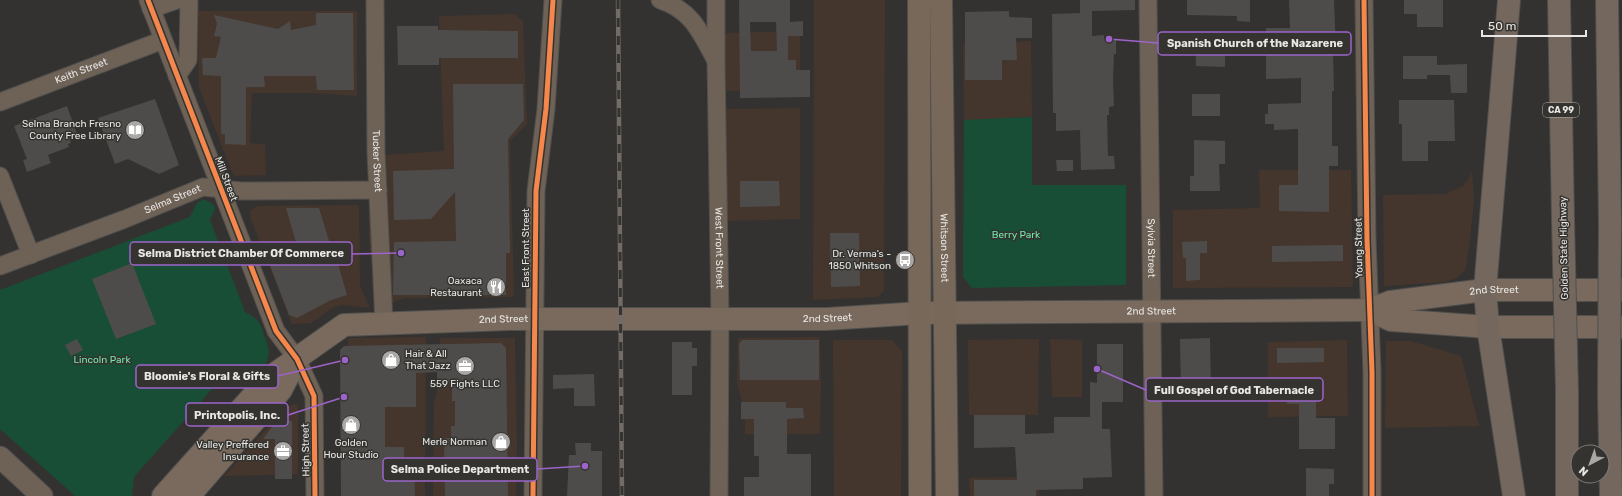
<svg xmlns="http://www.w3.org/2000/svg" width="1622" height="496" font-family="Rubik,sans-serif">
	<rect width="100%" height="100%" fill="#333230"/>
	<path fill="#45362d" d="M814,0H885L884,291L878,297L813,300Z
		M198,11H357V96L315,93H252L250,143L265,144L266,175L235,176L231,170L199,87Z
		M515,14L523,21L527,124L510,141L514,297L405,298L391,303L376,295L369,243L368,156L444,151L439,16Z
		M800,31V89L724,91L725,33Z
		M1031,41L1032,117L964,120L963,43Z
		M800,108V219L724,221L723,109Z
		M1259,170H1351L1353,287L1173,288V210L1260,208Z
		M1472,171L1474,200L1470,240L1466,268L1463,272L1456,278L1445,282L1384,286L1383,195L1445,194L1463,186L1467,181Z
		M359,205L360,286L370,308L342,305L334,307L311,323L292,324L250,217L251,210L258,206Z
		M426,337L425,496H347L348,338Z
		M820,337L821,382L820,434H745V414L737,382L738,338Z
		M440,338H515L517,446L516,496H433L434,404L440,377Z
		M1039,339L1038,415H969L968,340Z
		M1050,339L1082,340V397H1052Z
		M833,340H892L902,351L901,496H834Z
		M1347,340L1348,416L1268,417V342Z
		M1386,341H1411L1461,356L1479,426L1385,428Z
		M293,404L298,405V474L224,476L283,410Z
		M1039,477V496H970L969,478Z"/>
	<path fill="#194e36" d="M1032,117V185H1126V285L972,288L963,277L964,120Z
		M203,199L213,204L215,209L210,220L245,312C259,320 259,320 264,335C275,361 265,365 248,384L213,388L134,477L132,496H75L0,429V290L190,217L197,203Z"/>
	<path fill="#4d4c4a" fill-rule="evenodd" d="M739,0H790V22L803,21V36H788V60H796V70H810V97L740,98ZM750,22H776L777,51H751Z
		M1080,0H1135V10L1092,11V36L1104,35V39H1116V54H1114L1113,80L1114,106L1109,107V115H1107L1108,156H1114L1115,169L1081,170L1080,130L1056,131V113H1053L1052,14L1080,13Z
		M1187,0H1250V22L1237,21V16L1187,15Z
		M1289,0H1334L1336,52H1333L1334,91H1332V146H1338V166H1329V212L1279,211V185H1298V129L1274,130V124H1265V114H1268V104L1301,103V78L1266,79V28H1290Z
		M1404,0H1443V27H1417V14H1404Z
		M1009,11V17L1032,18V38H1016L1017,60H1002V80H965V12Z
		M316,13H353L354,90H317L316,76H264L265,87H247L246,89V145L225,144V134H221V76L203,75L202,58H216L221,37L214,36L217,24L214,15L278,29L290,21L291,30L316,25Z
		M397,26H438V30L518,31V58H439V65H398Z
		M1195,40H1225V67L1196,66Z
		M1403,56H1437V65L1467,64V93H1451L1450,75H1427V79H1403Z
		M453,84H523L524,120L508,139L510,253H506V295H393L394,242L456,241L455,192L431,219L394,220L393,171L454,169Z
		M1192,94H1220V116H1192Z
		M155,99L179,165L159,174L128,159L115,164L98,118Z
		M1399,100H1454L1455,141H1428V161H1402V124H1399Z
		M67,106L77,134L69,137L71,143L68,144L69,147L48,155L51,163L27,172L23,160L27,159L14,126Z
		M1194,140L1225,141V164H1219L1220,191H1190V176H1194Z
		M1056,160H1073V171H1057Z
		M740,181H779L780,206L740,207Z
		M286,208H319L330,244L332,243L347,295L331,300L297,318L289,315L268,260L298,249Z
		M830,233H859L860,286L831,287Z
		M1207,241V253H1200V280L1186,281V258H1183L1182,242Z
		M1343,245V261L1272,262V246Z
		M132,263L156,324L116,339L92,279Z
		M1210,338L1211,390H1181L1180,339Z
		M77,339L83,350L71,356L65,345Z
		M742,340H819V380H740L739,344Z
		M672,342H692V348H697V366H692V395H672Z
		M501,343L506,348L508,496H445L444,438H451V426H455V401H452V382L437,383V372L416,373V407H385V447H404V462H414L415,496H341L340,350L344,346Z
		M1097,344H1123V402H1102V429H1110L1112,477L1083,478V489L1036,490V496H974V480H1017L1015,447L974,448V415H1025V434L1054,433V417H1090V382L1097,383Z
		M1277,348H1324V362L1277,363Z
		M594,374L595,406H574V388L553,389V375Z
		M1316,386V418H1335V449H1299V404H1287V387Z
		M741,402H786V408H803L804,418L787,419V454H811V496H744V477H759V456H754V419H741Z
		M277,420L292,421V479H275V439H263Z
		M575,443H591V451H602V496H567L569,455H576Z
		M1306,468L1334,469V484H1329V496H1306Z"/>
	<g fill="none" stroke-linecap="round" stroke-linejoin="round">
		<g stroke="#4f4f4e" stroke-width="19">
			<g id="minor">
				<path d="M148,0L276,331L297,359L314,396L315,496"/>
				<path id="s1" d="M375,0L376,152L384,323"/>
				<path d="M660,0C691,10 700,31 715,59"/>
				<path id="s2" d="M716,0V60L720,319L719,496"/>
				<path id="s3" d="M1148,0L1154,496"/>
				<path d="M1364,0L1367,239L1372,372V496"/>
				<path d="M151,9L177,0"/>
				<path d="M177,76L188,60L189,0"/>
				<path id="s4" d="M0,102L163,40"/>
				<path d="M0,176L31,255"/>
				<path id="s5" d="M0,266L125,219L203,187L241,191L378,190"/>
				<path d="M533,496L536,191L546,109L553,0"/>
			</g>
		</g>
		<g stroke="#4f4f4e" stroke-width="23">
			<path id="tertiary" d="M0,457L42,496"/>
		</g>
		<g stroke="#4f4f4e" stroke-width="24">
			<g id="secondary">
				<path d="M1369,310L1391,320L1488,327H1622"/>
				<path id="s6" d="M163,496L269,378L344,325L510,319H827L920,313L1369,310L1390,302L1485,290H1622"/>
				<path d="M189,496L281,390L296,361"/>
			</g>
		</g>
		<g stroke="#4f4f4e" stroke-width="24">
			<g id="primary">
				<path d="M919,0L920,496"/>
				<path id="s7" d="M941,0L947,496"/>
			</g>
		</g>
		<g stroke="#4f4f4e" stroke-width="24">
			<path id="motorway" d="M1509,0L1485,290L1488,327L1514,496
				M1559,0L1563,220
				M1607,0L1610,223
				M1567,391V496
				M1609,394L1611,496"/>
		</g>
		<use href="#minor" stroke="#6e6156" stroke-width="17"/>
		<use href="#tertiary" stroke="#6e6156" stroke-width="21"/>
		<use href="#secondary" stroke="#7a6a5d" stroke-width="22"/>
		<use href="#primary" stroke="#78685a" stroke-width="22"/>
		<use href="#motorway" stroke="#74685e" stroke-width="22"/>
		<g stroke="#736b66" stroke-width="4.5">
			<path id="rail" d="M618,0L622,496"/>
		</g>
		<use href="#rail" stroke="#34332f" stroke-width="3" stroke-dasharray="9" stroke-linecap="butt"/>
		<g stroke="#4f4f4e" stroke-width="24" stroke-linecap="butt">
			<path id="motorway-bridge" d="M1563,220L1567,391
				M1609,394L1610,223"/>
		</g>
		<use href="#motorway-bridge" stroke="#74685e" stroke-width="22"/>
		<g stroke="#34332f" stroke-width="8">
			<path id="cycleway" d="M148,0L276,331L297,359L314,396L315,496
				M1364,0L1367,239L1372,372V496
				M533,496L536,191L546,109L553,0"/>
		</g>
		<use href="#cycleway" stroke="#f5874c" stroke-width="5"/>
	</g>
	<defs>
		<g id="library-disc" transform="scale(1)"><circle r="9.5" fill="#a9a8a6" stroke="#34332f"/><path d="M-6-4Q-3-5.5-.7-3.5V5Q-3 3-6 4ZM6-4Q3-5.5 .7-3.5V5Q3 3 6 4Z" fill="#fff"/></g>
		<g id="bus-disc" transform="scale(1)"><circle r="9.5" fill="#a9a8a6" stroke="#34332f"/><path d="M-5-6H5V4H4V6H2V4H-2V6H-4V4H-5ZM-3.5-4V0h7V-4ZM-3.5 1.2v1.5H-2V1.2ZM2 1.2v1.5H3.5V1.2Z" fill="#fff"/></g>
		<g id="restaurant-disc" transform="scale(1)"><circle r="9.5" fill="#a9a8a6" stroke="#34332f"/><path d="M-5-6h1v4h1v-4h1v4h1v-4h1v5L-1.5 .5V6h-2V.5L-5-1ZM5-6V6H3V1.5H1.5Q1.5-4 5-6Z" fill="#fff"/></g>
		<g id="shop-disc" transform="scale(1)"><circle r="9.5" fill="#a9a8a6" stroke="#34332f"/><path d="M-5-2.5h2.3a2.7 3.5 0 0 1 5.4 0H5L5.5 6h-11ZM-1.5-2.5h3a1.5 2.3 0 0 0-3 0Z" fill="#fff"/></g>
		<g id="office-disc" transform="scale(1)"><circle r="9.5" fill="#a9a8a6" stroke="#34332f"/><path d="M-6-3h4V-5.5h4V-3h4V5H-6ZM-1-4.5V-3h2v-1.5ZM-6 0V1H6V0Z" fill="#fff"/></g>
	</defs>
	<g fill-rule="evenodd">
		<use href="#library-disc" x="135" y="130"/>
		<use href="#bus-disc" x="905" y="260"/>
		<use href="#restaurant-disc" x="496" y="287"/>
		<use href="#shop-disc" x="391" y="360"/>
		<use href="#office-disc" x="465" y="366"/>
		<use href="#shop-disc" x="351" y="425"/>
		<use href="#shop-disc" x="501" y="442"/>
		<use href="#office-disc" x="283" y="451"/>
	</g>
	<g text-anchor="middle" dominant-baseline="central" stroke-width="3" stroke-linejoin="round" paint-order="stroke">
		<rect fill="#34332f" stroke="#b2b1ae" stroke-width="1" x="1543" y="103" width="36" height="14" rx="3"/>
		<g font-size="9" font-weight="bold" fill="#e8e7e5">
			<text x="1561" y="110">CA 99</text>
		</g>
		<g font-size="10" fill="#e8e7e5" stroke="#34332f">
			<text stroke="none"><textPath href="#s4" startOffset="87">Keith Street</textPath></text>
			<text stroke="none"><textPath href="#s1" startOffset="161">Tucker Street</textPath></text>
			<text transform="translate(226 179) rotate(69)">Mill Street</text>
			<text stroke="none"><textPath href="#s5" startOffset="185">Selma Street</textPath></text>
			<text transform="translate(526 248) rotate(-90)">East Front Street</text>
			<text stroke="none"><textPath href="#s2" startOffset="248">West Front Street</textPath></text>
			<text stroke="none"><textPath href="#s7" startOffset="248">Whitson Street</textPath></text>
			<text stroke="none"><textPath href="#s3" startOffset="248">Sylvia Street</textPath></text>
			<text transform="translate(1359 248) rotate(-91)">Young Street</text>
			<text transform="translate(1564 248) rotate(-91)">Golden State Highway</text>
			<text stroke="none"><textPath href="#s6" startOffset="1403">2nd Street</textPath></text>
			<text stroke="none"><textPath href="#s6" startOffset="1058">2nd Street</textPath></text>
			<text stroke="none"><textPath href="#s6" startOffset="734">2nd Street</textPath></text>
			<text stroke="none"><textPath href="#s6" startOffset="410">2nd Street</textPath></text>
			<text transform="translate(306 450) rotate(-91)">High Street</text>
		</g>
		<g font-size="10" fill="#e8e7e5" stroke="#34332f" text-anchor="end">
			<text x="121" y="124">Selma Branch Fresno<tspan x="121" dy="12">County Free Library</tspan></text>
			<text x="891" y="254">Dr. Verma's -<tspan x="891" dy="12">1850 Whitson</tspan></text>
			<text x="482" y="281">Oaxaca<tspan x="482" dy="12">Restaurant</tspan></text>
			<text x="405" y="354" text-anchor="start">Hair &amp; All<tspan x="405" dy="12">That Jazz</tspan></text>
			<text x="465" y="384" text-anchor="middle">559 Fights LLC</text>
			<text x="487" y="442">Merle Norman</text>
			<text x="351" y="443" text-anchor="middle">Golden<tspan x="351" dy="12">Hour Studio</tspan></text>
			<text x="269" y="445">Valley Preffered<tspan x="269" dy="12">Insurance</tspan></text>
		</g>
		<g font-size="10" fill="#71e8ad" stroke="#34332f">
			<text x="1016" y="235">Berry Park</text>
			<text x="102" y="360">Lincoln Park</text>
		</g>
	</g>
	<path fill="none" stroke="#9c64ca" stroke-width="1.5" d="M1109 39L1158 43M401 253L352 254M345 360L278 376M1097 369L1146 390M344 397L288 415M585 466L537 469"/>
	<g fill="#9c64ca" stroke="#34332f" stroke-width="1.5">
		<circle cx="1109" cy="39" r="4"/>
		<circle cx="401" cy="253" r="4"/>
		<circle cx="345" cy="360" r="4"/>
		<circle cx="1097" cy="369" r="4"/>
		<circle cx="344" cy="397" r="4"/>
		<circle cx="585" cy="466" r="4"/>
	</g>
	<g fill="#34332f" stroke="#9c64ca" stroke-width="1.5">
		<rect x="1158" y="32" width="193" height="23" rx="4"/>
		<rect x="130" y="242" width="222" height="23" rx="4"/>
		<rect x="136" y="365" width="142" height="23" rx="4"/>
		<rect x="1146" y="378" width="177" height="23" rx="4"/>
		<rect x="186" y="403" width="102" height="23" rx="4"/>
		<rect x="383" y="458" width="154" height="23" rx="4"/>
	</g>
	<g font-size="11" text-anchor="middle" font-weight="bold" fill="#e8e7e5">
		<text x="1255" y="47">Spanish Church of the Nazarene</text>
		<text x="241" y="257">Selma District Chamber Of Commerce</text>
		<text x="207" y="380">Bloomie's Floral &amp; Gifts</text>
		<text x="1234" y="394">Full Gospel of God Tabernacle</text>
		<text x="237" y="419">Printopolis, Inc.</text>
		<text x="460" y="473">Selma Police Department</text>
	</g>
	<g transform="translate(1590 464) rotate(221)"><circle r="19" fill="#34332f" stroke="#7c7b78"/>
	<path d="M0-3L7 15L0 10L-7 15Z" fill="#a9a8a6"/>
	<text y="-6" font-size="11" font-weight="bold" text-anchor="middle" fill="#e8e7e5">N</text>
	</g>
	<path d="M1482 30v6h104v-6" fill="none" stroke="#e8e7e5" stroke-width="2"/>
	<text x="1488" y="30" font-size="12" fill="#e8e7e5" stroke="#34332f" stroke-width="3" paint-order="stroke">50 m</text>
</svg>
